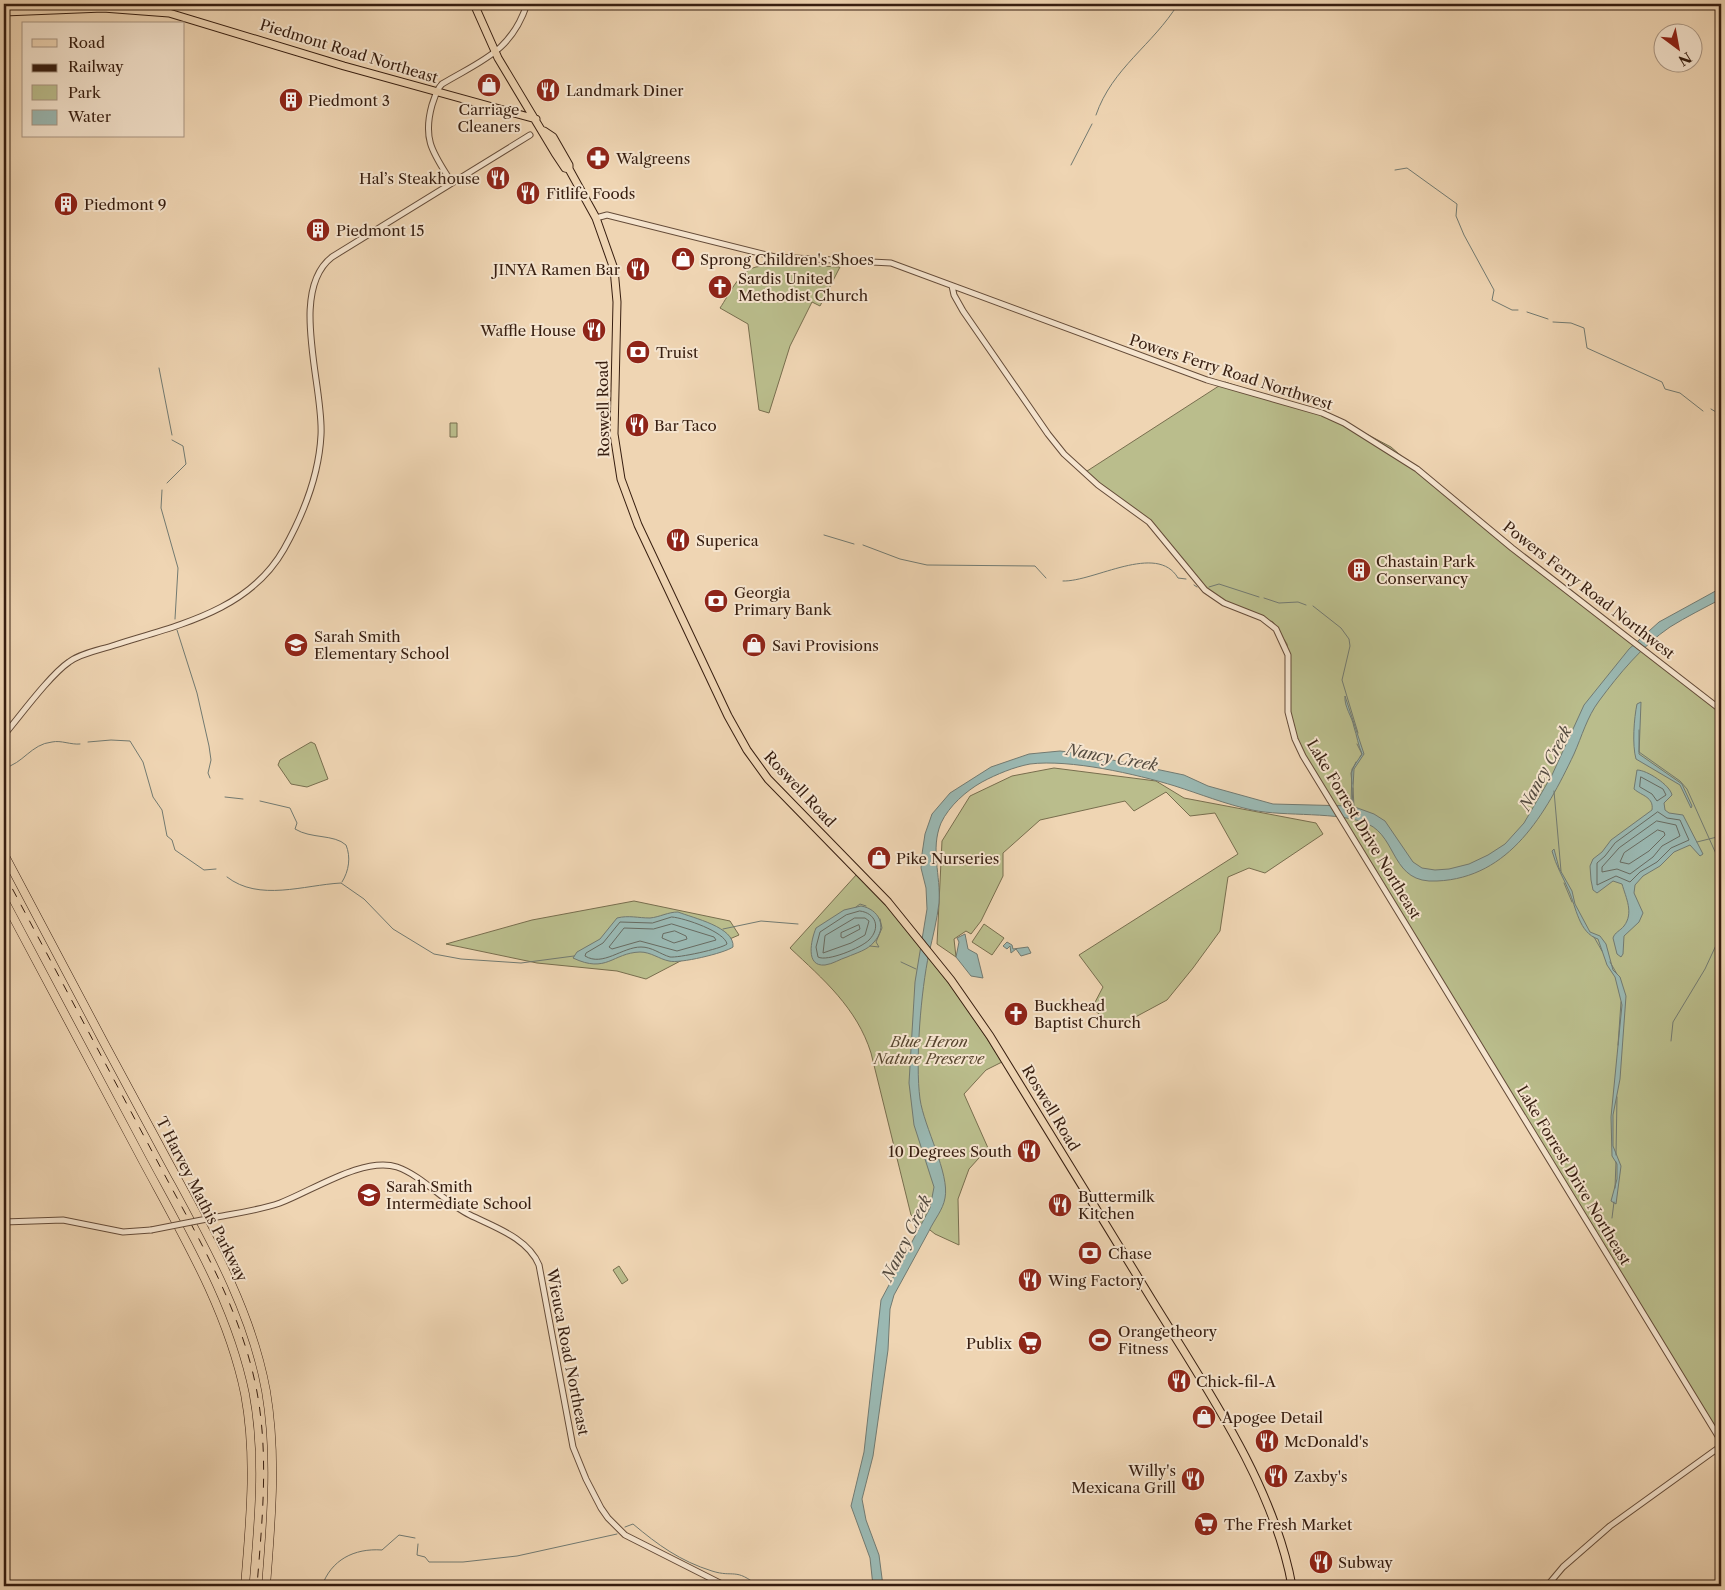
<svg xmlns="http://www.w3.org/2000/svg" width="1725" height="1590" font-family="'Libre Caslon Text',serif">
	<rect width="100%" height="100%" fill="#efd5b3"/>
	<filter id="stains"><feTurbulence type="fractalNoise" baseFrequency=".004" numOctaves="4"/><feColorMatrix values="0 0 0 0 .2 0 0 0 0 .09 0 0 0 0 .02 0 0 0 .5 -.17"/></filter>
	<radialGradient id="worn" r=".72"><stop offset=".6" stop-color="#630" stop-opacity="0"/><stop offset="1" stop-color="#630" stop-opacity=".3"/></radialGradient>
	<path fill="#babd8c" stroke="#786e4e" d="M779,264L840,267L820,306L812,302L790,346L769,413L759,410L748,324L720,308C729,295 739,271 756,267C764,265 772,269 779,264Z
		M1225,382L1340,420L1391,447L1491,534L1560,583L1721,707V1438L1305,756L1288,723L1290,682L1287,644L1273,622L1219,600L1200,584L1154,525L1138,511L1084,473Z
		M450,423H457V437H450Z
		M311,742L315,744L328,779L307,787L291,784L278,765L280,760Z
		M1054,768L1156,781L1184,798L1316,823L1323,834L1265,873L1249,868L1228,877L1220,931L1193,968L1167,1000L1115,1028L1092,1008L1103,987L1079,955L1238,854L1215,813L1190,816L1166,792L1134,811L1125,801L1040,820L1003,853V876L981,921L971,934L966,931L954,939L956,957L937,944L942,841L970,796L1012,776Z
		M857,874C912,931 960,995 1002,1062L986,1070L964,1094L988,1148L969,1169L958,1199L959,1245L935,1234L911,1215L871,1053C857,1008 823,979 790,948Z
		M634,901L730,921L739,935L690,956L646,979L617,971L537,963L446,944L532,920Z
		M984,924L1004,938L992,955L972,942Z
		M619,1266L628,1280L622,1284L613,1270Z"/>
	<path fill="#9ab8b2" stroke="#727a71" d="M1721,588V599C1704,608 1686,617 1670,627C1642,646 1619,674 1599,701C1587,717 1582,736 1574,754C1546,813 1510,878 1437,881C1391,884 1398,838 1368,824C1339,811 1285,817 1252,810C1225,804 1200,794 1175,786C1136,774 1070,759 1030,764C1014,767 997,774 982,782C966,791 949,806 941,823C930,850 941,875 939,903C937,920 933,936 929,953C921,991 915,1061 920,1099C924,1127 950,1174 945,1198C943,1210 934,1220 929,1231C917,1252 906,1274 894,1295L890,1309L888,1350L873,1456L862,1499L866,1520L879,1555L883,1586H873L870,1558L851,1506L864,1452L881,1300L930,1208L934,1187L914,1125L909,1083L915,982L927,909L926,888L921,868L922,854L925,834L932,814L950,793L991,767L1029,754L1060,751L1084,754L1184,775L1208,786L1273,804L1351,806L1352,769L1362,754C1358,745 1357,736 1354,727C1352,716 1344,707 1345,696L1364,754L1354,769L1352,806L1374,814L1385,821L1413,862L1422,868L1435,870L1449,869L1469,864L1488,855L1505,844L1524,823L1552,775L1584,705L1629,649L1659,622Z
		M1641,702L1639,754L1682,784L1692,806L1691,808L1680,785L1636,759C1632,745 1634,718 1637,704Z
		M1637,770C1647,770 1670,785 1672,795L1664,803L1665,810L1669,813L1683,815L1703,854L1700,856L1690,845L1674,852L1660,866L1643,876L1635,885L1634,893L1643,913L1639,922L1624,936L1623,954L1621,957L1617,954L1613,938C1615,932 1620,931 1624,926C1634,913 1626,898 1622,884L1613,881L1597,893L1593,890L1591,880L1590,866L1593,859L1602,852L1611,840L1652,810C1654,797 1642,796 1634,789Z
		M1554,849L1559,868L1572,891L1575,904L1590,932L1600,936L1606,944L1613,970L1620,977L1626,996L1620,1079L1613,1115V1146L1621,1166L1616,1204L1611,1201L1617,1179V1164L1612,1156L1611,1117L1622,1005L1615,977L1607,965L1598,939C1579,933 1576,907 1569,891C1563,877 1556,866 1552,851Z
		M861,906C879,909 888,927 874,942C868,950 856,953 847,957C840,959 833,964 825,965C805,967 811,940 816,928L844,910Z
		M678,912C693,918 735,927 733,947C725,953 679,964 669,961C659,959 651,952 640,952C612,953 607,974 573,958L577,952L600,939L617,918C629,915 638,918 650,918C660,917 668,912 678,912Z
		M965,934L968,949L977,954L983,978L971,976L956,957L959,942L957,938Z
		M1007,942L1012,945L1013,949L1028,947L1031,953L1021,956L1016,949L1011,953L1010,946L1007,949L1003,946Z"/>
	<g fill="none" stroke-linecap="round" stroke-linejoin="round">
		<path stroke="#686b61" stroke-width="1" d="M1641,777L1663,789L1666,795L1657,801L1652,794L1640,787Z
			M1658,812L1667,818L1680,820L1689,840L1671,848L1657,862L1640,872L1630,882L1616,876L1597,885V863L1605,856L1615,843Z
			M1657,821L1676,825L1680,836L1662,846L1653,857L1630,874L1617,869L1602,872V867L1619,848Z
			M1658,830L1664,832L1665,835L1649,851L1629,864L1620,862L1624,853Z
			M860,911C876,913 881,928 869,940C861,948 827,962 818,957L816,947L820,932L846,915Z
			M672,917C685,918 725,932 727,944C721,949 678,958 670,957C660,954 652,947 641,947C622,947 603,967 585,956L586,953L603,943L620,922L652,923Z
			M855,918H865L869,921L865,935L851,943L823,953L825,936Z
			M672,924L714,937L716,940L677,951L640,941L612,949L609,947L624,928L653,929Z
			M859,925L860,929L843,938L841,937V933Z
			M675,931L686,936L687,939L674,943L662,938L663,934Z"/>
		<path stroke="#727a71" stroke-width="1" d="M1096,115C1112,68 1153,45 1178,4
			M1071,165L1092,124
			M1395,170L1407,168L1457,204L1456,216L1464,235L1494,290L1492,300L1512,310H1518
			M1527,312L1548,319
			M1553,322L1571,323L1584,328L1587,348L1662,382L1665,389L1680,393L1703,411
			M159,368L172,435
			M1711,409L1721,415
			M167,483L186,464L183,446L172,440
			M162,490L161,508L178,568L175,619
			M824,535L854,544
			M863,545L900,559L927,565L1035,566L1046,578
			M1063,581C1094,582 1157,542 1178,578L1186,579
			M1194,585L1197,587
			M1209,587L1219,584L1259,597
			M1264,598L1279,603L1298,602L1306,605
			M1313,606L1341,628L1349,639L1350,646L1342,680L1358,733
			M177,630L197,693L209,746L211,760L208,773L210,778
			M1639,730V752L1680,781L1687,789L1721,865
			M88,742L111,740L130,741L143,762L153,797L162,810L167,836L172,840L175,850L204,870L216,869
			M1357,744L1362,754L1360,757
			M4,768C23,764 31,744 52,742C61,740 71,745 80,744
			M1352,784L1351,773L1356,762
			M1353,788L1354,807
			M1554,791L1561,871
			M225,797L243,799
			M260,801L290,808L297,823L295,829C311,839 334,834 346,845C351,857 349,871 342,882
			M1697,842L1721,836
			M227,877C259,902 304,885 341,883L364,899L393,929L434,954L461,959L521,963L574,956
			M1564,883L1572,902
			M856,907L860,904L866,906
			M723,929L761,921L798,924
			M1594,937L1602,951
			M870,946L879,947L876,942L882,928L880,919
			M901,962L916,969
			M1610,962L1617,974
			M1671,1041L1673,1022L1705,969L1718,941
			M1618,1045L1621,1002
			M1616,1155L1617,1097
			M1615,1188L1616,1162
			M1612,1218L1614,1202
			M625,1527L633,1524C658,1545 680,1561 712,1571C734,1578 735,1567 758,1586
			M418,1544L417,1555L425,1557L429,1562H463L517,1556L617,1534
			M322,1586C331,1560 354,1548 382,1550L399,1535L415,1538"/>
		<g stroke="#654c39" stroke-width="7">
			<path id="minor" d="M452,183C434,154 422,141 432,105C435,97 436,90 442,84C482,60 511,52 527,4
				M596,218L607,215L775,257L891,263L1207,380L1322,413L1344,423L1417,469L1512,548L1721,710
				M952,286L954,295L963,311L1048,434L1064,454L1098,485L1149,522L1205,590L1224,603L1262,618L1276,629L1288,655V712L1295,739L1303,756L1721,1441
				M4,735C20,716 50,675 69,662C81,653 100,650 115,645C178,625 249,611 284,549C303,515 319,475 321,435C324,387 288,291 332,257L530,135
				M217,1217C238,1213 260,1210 280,1203C312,1191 364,1156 397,1167C423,1176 445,1203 470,1215C494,1227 528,1238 539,1265L573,1447L586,1479L601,1508L608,1518L625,1535L726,1586
				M4,1222L63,1220L123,1232L151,1230
				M1547,1586L1563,1567L1610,1526L1721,1446"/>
		</g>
		<g stroke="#371e10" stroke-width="9">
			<path id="major" d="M474,4L498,58L555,153L565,168L569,169L596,218L614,269L617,302L614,434L621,479L638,525L728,716L747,750L768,779L888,902L951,980L990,1036C1044,1123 1098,1212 1152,1300C1205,1386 1274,1485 1292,1586
				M4,12L103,8L169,13L344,66L536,119
				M544,131L553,137L569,165V169"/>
		</g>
		<g stroke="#371e10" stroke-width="9">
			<path id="highway" d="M4,854C55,951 106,1047 158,1143C200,1222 250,1302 266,1391C277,1456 271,1521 266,1586
				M4,900C51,987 97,1075 144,1163C184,1237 228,1311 245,1394C257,1458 250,1523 245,1586"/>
		</g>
		<use href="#minor" stroke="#f5e4ce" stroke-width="5"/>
		<use href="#major" stroke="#efd5b3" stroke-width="7"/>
		<use href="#highway" stroke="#efd5b3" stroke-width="8"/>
		<path stroke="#371e10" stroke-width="1" stroke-dasharray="9 9" stroke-linecap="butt" d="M4,873C54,967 104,1061 154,1155C194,1231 241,1307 257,1392C269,1457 262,1522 257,1586"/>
		<g stroke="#654c39" stroke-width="7" stroke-linecap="butt">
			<path id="minor-bridge" d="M151,1230L217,1217"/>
		</g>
		<use href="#minor-bridge" stroke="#f5e4ce" stroke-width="5"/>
	</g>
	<defs>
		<g id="shop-disc" transform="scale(1.25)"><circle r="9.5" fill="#8f2418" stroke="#f5e4ce"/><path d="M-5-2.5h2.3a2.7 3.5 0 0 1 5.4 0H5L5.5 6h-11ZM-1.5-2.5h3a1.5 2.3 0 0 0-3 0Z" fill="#fff"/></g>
		<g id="restaurant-disc" transform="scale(1.25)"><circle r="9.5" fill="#8f2418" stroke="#f5e4ce"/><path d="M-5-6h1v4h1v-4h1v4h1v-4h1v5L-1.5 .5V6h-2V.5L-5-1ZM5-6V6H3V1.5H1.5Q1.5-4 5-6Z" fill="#fff"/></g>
		<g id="building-disc" transform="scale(1.25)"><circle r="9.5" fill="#8f2418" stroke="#f5e4ce"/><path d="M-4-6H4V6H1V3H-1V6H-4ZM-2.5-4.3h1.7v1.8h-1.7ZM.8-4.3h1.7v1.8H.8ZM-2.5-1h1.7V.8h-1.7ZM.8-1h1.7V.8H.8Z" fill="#fff"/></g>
		<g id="pharmacy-disc" transform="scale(1.25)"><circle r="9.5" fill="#8f2418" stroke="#f5e4ce"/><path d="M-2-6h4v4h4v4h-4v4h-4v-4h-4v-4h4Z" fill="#fff"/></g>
		<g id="church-disc" transform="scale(1.25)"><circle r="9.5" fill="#8f2418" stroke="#f5e4ce"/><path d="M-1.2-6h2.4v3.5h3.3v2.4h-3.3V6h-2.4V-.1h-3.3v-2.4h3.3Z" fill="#fff"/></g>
		<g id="bank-disc" transform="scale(1.25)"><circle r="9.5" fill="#8f2418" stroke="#f5e4ce"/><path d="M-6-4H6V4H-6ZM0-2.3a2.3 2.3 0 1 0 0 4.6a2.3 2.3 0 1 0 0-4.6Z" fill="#fff"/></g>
		<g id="school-disc" transform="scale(1.25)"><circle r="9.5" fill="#8f2418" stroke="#f5e4ce"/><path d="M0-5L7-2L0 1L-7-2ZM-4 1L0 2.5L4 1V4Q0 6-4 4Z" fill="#fff"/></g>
		<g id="stadium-disc" transform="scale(1.25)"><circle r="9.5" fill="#8f2418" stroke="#f5e4ce"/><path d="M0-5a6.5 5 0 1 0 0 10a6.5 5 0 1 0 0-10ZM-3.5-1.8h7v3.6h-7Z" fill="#fff"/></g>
		<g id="supermarket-disc" transform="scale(1.25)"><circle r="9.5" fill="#8f2418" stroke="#f5e4ce"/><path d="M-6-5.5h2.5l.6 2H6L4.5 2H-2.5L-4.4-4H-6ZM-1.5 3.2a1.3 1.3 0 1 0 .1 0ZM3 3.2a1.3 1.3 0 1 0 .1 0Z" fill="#fff"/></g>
	</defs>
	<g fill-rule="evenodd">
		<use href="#shop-disc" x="489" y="85"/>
		<use href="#restaurant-disc" x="548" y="90"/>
		<use href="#building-disc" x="291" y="100"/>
		<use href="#pharmacy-disc" x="598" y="158"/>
		<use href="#restaurant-disc" x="498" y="178"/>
		<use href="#restaurant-disc" x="528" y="193"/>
		<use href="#building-disc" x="66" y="204"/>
		<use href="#building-disc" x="318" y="230"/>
		<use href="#shop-disc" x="683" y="259"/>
		<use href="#restaurant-disc" x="638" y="269"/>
		<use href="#church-disc" x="720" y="287"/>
		<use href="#restaurant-disc" x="594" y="330"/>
		<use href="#bank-disc" x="638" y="352"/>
		<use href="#restaurant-disc" x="637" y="425"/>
		<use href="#restaurant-disc" x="678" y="540"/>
		<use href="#building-disc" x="1359" y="570"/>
		<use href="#bank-disc" x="716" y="601"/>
		<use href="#school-disc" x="296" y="645"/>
		<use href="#shop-disc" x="754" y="645"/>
		<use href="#shop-disc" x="879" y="858"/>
		<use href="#church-disc" x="1016" y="1014"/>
		<use href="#restaurant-disc" x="1029" y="1151"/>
		<use href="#school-disc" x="369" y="1195"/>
		<use href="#restaurant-disc" x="1060" y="1205"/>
		<use href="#bank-disc" x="1090" y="1253"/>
		<use href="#restaurant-disc" x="1030" y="1280"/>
		<use href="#stadium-disc" x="1100" y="1340"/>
		<use href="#supermarket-disc" x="1030" y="1343"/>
		<use href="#restaurant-disc" x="1179" y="1381"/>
		<use href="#shop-disc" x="1204" y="1417"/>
		<use href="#restaurant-disc" x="1267" y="1441"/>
		<use href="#restaurant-disc" x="1276" y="1476"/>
		<use href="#restaurant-disc" x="1193" y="1479"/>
		<use href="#supermarket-disc" x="1206" y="1524"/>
		<use href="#restaurant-disc" x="1321" y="1562"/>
	</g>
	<g text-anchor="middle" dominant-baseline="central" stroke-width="4" stroke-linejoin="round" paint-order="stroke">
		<g font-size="15" fill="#371e10" stroke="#f5e4ce">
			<text transform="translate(349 51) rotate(17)">Piedmont Road Northeast</text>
			<text transform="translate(1231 372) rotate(18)">Powers Ferry Road Northwest</text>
			<text transform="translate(603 409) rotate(-91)">Roswell Road</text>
			<text transform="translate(1589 590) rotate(38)">Powers Ferry Road Northwest</text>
			<text transform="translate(800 789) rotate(47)">Roswell Road</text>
			<text transform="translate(1364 829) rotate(59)">Lake Forrest Drive Northeast</text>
			<text transform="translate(1051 1108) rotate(59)">Roswell Road</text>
			<text transform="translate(1574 1175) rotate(59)">Lake Forrest Drive Northeast</text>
			<text transform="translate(202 1199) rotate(63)">T Harvey Mathis Parkway</text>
			<text transform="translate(568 1352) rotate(79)">Wieuca Road Northeast</text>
		</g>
		<g font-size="15" fill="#371e10" stroke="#f5e4ce" text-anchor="start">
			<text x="566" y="90">Landmark Diner</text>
			<text x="308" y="100">Piedmont 3</text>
			<text x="489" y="109" text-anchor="middle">Carriage<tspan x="489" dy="17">Cleaners</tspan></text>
			<text x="616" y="158">Walgreens</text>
			<text x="480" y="178" text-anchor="end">Hal’s Steakhouse</text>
			<text x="546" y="193">Fitlife Foods</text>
			<text x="84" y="204">Piedmont 9</text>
			<text x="336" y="230">Piedmont 15</text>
			<text x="700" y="259">Sprong Children's Shoes</text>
			<text x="620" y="269" text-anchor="end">JINYA Ramen Bar</text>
			<text x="738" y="278">Sardis United<tspan x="738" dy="17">Methodist Church</tspan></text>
			<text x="576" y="330" text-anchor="end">Waffle House</text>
			<text x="656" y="352">Truist</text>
			<text x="654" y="425">Bar Taco</text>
			<text x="696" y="540">Superica</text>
			<text x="1376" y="561">Chastain Park<tspan x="1376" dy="17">Conservancy</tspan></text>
			<text x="734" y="592">Georgia<tspan x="734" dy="17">Primary Bank</tspan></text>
			<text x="314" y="636">Sarah Smith<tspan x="314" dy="17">Elementary School</tspan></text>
			<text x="772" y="645">Savi Provisions</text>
			<text x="896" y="858">Pike Nurseries</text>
			<text x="1034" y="1005">Buckhead<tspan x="1034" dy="17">Baptist Church</tspan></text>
			<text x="1012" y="1151" text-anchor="end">10 Degrees South</text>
			<text x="386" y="1186">Sarah Smith<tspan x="386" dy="17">Intermediate School</tspan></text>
			<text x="1078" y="1196">Buttermilk<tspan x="1078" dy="17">Kitchen</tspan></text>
			<text x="1108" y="1253">Chase</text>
			<text x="1048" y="1280">Wing Factory</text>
			<text x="1118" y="1331">Orangetheory<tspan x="1118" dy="17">Fitness</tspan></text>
			<text x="1012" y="1343" text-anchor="end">Publix</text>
			<text x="1196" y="1381">Chick-fil-A</text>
			<text x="1222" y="1417">Apogee Detail</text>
			<text x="1284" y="1441">McDonald's</text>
			<text x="1176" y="1470" text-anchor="end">Willy's<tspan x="1176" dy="17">Mexicana Grill</tspan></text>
			<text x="1294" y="1476">Zaxby's</text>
			<text x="1224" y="1524">The Fresh Market</text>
			<text x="1338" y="1562">Subway</text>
		</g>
		<g font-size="15" font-style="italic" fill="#58462f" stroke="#f5e4ce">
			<text x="929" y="1041">Blue Heron<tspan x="929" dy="17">Nature Preserve</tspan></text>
		</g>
		<g font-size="16" font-style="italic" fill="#554c41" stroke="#f5e4ce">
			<text transform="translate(1112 757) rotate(10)">Nancy Creek</text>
			<text transform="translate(1545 768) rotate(-62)">Nancy Creek</text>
			<text transform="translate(906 1238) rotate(-64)">Nancy Creek</text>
		</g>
	</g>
	<rect width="1725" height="1590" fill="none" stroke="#efd5b3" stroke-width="20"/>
	<rect x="5" y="5" width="1715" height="1580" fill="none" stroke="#371e10" stroke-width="2.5"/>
	<rect x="10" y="10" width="1705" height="1570" fill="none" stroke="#371e10"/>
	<rect x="22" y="22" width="162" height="115" fill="#f5e4ce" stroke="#a99582"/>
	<rect x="32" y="39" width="25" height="8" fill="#efd5b3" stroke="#a99582"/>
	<text x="68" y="48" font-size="15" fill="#371e10">Road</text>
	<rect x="32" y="64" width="25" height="8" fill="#371e10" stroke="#a99582"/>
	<text x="68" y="72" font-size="15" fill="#371e10">Railway</text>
	<rect x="32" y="85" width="25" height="15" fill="#babd8c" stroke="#a99582"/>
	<text x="68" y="98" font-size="15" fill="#371e10">Park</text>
	<rect x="32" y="110" width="25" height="15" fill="#9ab8b2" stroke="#a99582"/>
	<text x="68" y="122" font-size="15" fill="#371e10">Water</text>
	<g transform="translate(1678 48) rotate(148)"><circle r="24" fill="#f5e4ce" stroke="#a99582"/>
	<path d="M0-4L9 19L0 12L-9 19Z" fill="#8f2418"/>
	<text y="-8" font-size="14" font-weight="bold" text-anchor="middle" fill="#371e10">N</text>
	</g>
	<rect width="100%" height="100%" filter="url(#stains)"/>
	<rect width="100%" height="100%" fill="url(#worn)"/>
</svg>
